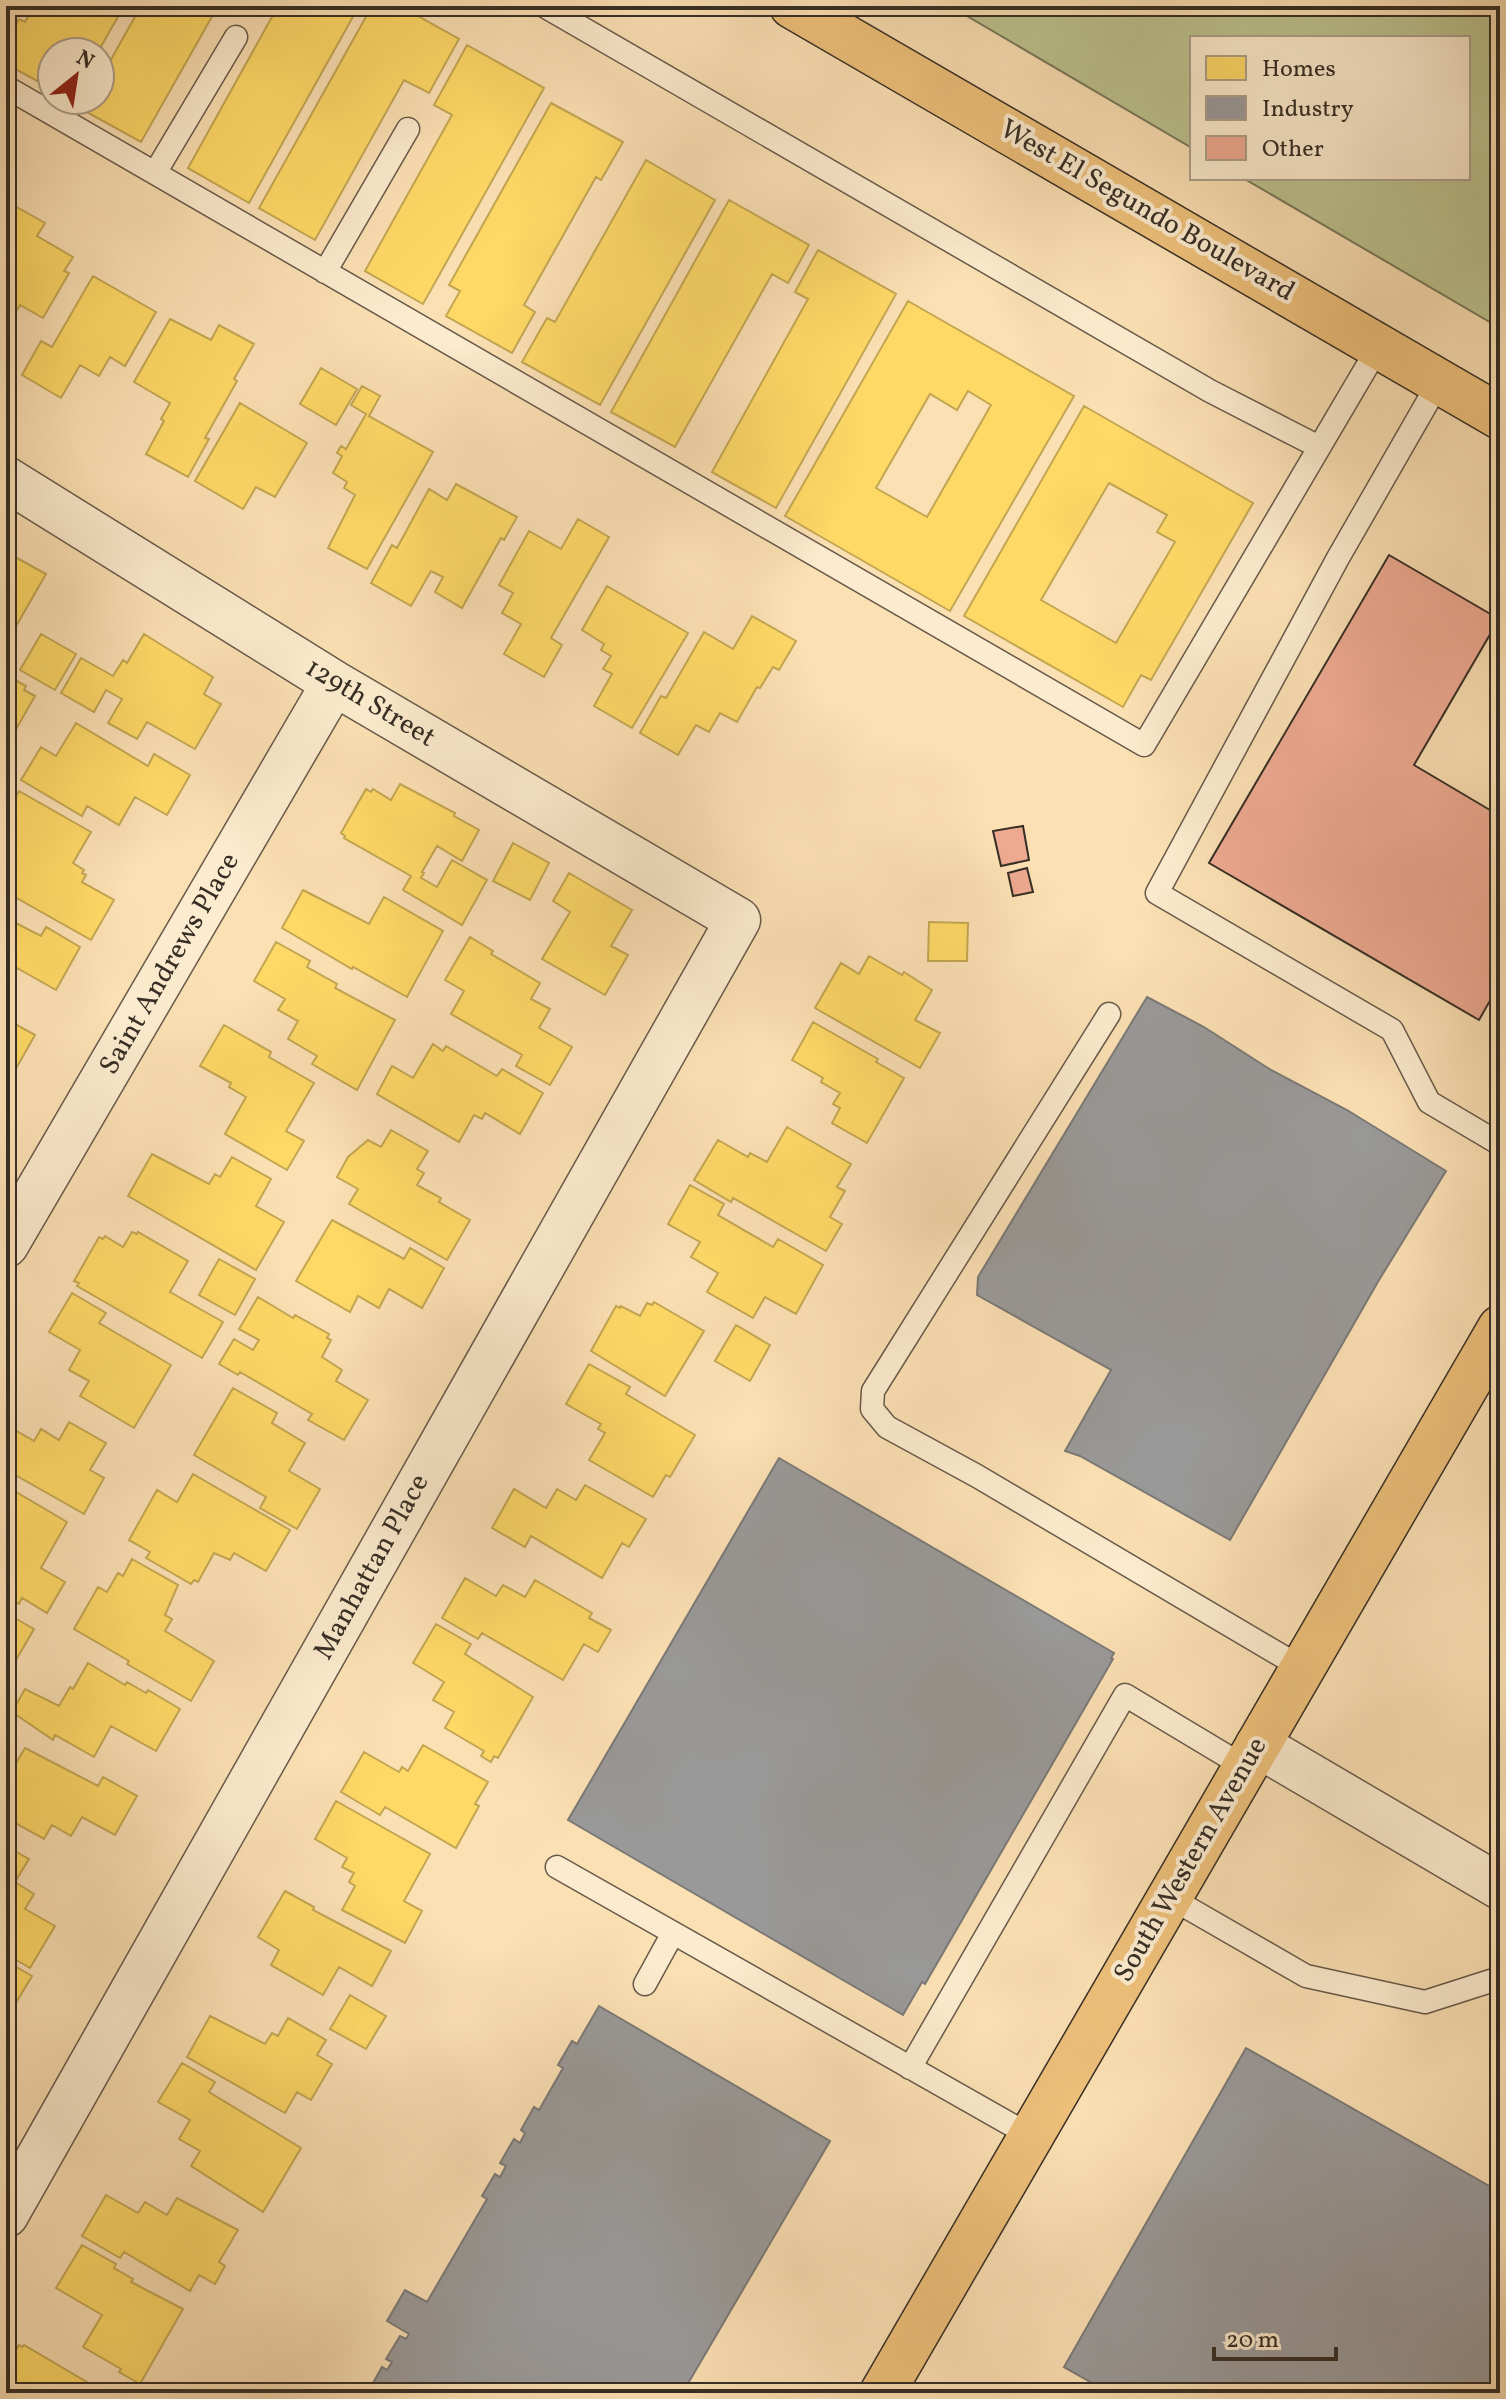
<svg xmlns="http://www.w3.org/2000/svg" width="1506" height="2399" font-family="Vollkorn,serif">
	<rect width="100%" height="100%" fill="#fbe0b4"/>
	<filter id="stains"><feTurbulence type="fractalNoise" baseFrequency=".0025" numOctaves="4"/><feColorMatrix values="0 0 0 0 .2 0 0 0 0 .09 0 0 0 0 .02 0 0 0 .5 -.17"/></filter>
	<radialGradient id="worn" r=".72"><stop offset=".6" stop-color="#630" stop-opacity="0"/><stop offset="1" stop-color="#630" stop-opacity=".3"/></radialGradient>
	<path fill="#bcc38f" stroke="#79785a" stroke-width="2" d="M950,6H1500V328L1243,178H1468V38H1192V148Z"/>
	<path fill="#ffd966" stroke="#c3a652" stroke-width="2" fill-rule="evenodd" d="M34,6H124L98,52H52V89L6,64V42L19,19L25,22Z
		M141,6H218L141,142L83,110L88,100H100V79Z
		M278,6H359L249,203L188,168Z
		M372,6H400L459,39L429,93L404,80L315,240L259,208Z
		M467,45L544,88L423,304L365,271L452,115L434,105Z
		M551,103L623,142L601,180L596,177L524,305L535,312L512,353L446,316L460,291L449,285Z
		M646,160L715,200L600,405L522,362L547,318L555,322Z
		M729,200L809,245L788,283L772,274L675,447L611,412Z
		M6,201L45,223L37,236L73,257L64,271L69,273L43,318L20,305L17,310L8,305L6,308Z
		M818,250L896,294L776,508L712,472L808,299L795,292Z
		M93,276L156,312L125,366L110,357L99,376L80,365L61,398L22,375L41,341L52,347Z
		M908,301L1074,396L950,611L785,516ZM968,391L991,405L927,517L876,488L930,394L957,410Z
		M170,319L211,340L219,325L254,344L234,379L237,381L205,438L209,439L188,477L146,454L164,421L161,419L170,403L134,382Z
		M321,368L357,389L336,425L300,404Z
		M362,386L380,396L369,416L433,452L367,569L328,548L355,495L344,488L347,482L333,473L342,456L337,453L341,446L346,449L366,414L351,405Z
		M240,403L307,443L275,497L256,487L243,509L195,481Z
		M1084,406L1253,503L1151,680L1141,675L1123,707L964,616ZM1109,483L1167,515L1157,532L1175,542L1116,643L1041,600Z
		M456,484L517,517L504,540L501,538L462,608L435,592L443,577L431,571L411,606L371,583L392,545L397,548L429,489L447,500Z
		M578,519L609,537L551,638L562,645L544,677L504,654L521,624L502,613L513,593L499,585L529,531L561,549Z
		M6,552L46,574L11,635L6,632Z
		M607,586L688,633L632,728L594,706L612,674L603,669L611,656L601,650L604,644L582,630Z
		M752,616L796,641L779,670L773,667L760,688L757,687L737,722L720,713L709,732L696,725L678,755L640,733L661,696L666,698L704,632L733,649Z
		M41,634L76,654L55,690L20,670Z
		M144,634L213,677L204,694L221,704L195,749L147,722L137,739L108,723L122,699L106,690L94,712L61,693L81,658L113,676L123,660L127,663Z
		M6,675L26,686L24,690L35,696L6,747Z
		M76,723L148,766L154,754L190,775L167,815L135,797L119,825L87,806L82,816L21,780L41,747L56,756Z
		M400,784L455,813L454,816L479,830L462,861L437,846L422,872L424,873L421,878L437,887L452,860L487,880L462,925L403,890L411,876L344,838L345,836L341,833L366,789L371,792L373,789L391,800Z
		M19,791L91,832L73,863L84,870L82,873L86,875L82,882L114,900L91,940L6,892V814Z
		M513,843L549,863L530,900L493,881Z
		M569,873L632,910L611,946L628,955L605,995L542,959L570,912L553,901Z
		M303,890L369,924L384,897L443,931L407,997L353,967L352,969L282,928Z
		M6,918L41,936L46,927L80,947L56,990L17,968L6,988Z
		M929,922L968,923L967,961H928Z
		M470,937L493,951L491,954L540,983L531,999L550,1009L539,1028L572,1047L550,1085L516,1066L522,1055L451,1014L464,991L445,980Z
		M276,942L310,961L307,967L337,984L335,988L395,1020L357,1090L312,1064L317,1056L288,1039L298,1021L278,1010L285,999L254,981Z
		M869,956L902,975L904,972L932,990L915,1020L940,1033L920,1068L815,1008L841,963L859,974Z
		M6,1019L35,1035L13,1074L6,1070Z
		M813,1022L878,1059L876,1062L904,1078L867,1143L832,1123L840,1108L833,1104L840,1093L821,1082L823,1078L792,1060Z
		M224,1025L271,1052L269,1057L314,1083L286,1131L304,1141L287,1170L225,1134L246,1097L229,1087L231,1083L200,1066Z
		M433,1044L443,1051L446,1046L497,1076L502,1069L543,1093L520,1134L485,1113L482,1119L474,1115L459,1142L377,1094L392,1066L413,1078Z
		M787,1127L851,1164L837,1187L845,1191L830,1217L842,1224L826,1251L733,1198L731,1202L694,1180L718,1140L748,1157L750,1153L767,1162Z
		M391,1130L428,1151L417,1169L424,1173L417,1185L441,1198L439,1202L470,1220L447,1260L349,1204L358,1189L337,1177L348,1157L368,1140L381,1147Z
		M152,1154L209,1184L215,1174L220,1177L232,1157L271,1179L256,1206L284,1222L256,1270L128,1196Z
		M690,1185L724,1204L718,1215L773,1247L778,1239L823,1265L796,1314L765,1297L753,1318L707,1292L718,1273L691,1257L700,1242L668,1224Z
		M332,1220L404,1259L410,1248L444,1268L422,1308L389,1289L379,1308L358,1296L350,1312L296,1281Z
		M132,1232L137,1234L138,1232L188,1261L170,1292L223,1322L202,1358L77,1286L79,1283L74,1281L99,1237L103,1239L105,1236L123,1247Z
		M219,1259L255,1279L235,1315L199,1295Z
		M72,1293L106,1313L99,1323L171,1365L134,1428L80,1396L89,1381L69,1370L80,1350L49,1332Z
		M258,1297L293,1318L295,1315L329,1334L327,1338L331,1340L322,1357L342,1370L336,1381L368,1400L344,1440L308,1420L312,1414L240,1372L238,1375L219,1364L234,1339L253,1350L259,1340L239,1329Z
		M654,1302L704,1331L665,1396L591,1351L616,1306L620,1308L621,1306L640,1316L647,1303L652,1305Z
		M736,1325L770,1345L750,1381L715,1361Z
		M589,1364L630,1387L626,1394L695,1435L670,1477L666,1475L653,1497L589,1460L605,1433L598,1429L601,1424L566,1404Z
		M233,1388L277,1413L272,1423L305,1443L289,1471L320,1489L297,1529L260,1508L266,1497L194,1455Z
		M69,1422L106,1443L90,1470L104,1478L84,1514L17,1476L14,1481L6,1477V1425L34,1441L41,1429L59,1440Z
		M193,1474L290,1530L266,1571L234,1553L230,1560L214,1553L198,1582L194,1580L191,1584L146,1558L150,1552L129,1540L157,1490L177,1502Z
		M585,1485L646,1519L629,1547L622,1543L602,1578L531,1536L525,1547L492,1528L514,1489L546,1508L557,1489L576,1500Z
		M6,1486L67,1522L41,1568L65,1582L47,1613L22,1598L19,1604L6,1597Z
		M132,1559L178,1585L165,1615L172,1619L165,1631L214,1661L191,1701L127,1664L129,1661L74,1629L98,1587L107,1592L118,1573L123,1576Z
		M465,1578L496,1596L503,1585L525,1597L535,1580L592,1613L589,1618L611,1630L598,1652L584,1644L563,1680L482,1633L478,1639L442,1618Z
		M6,1613L34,1629L8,1674L12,1677L6,1688Z
		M436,1624L471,1644L465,1654L533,1697L498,1758L494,1756L491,1762L481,1756L484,1751L445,1728L454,1712L433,1700L444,1682L413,1663Z
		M88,1663L125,1685L127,1682L146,1693L148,1690L180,1709L156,1751L111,1726L94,1757L55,1735L53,1740L12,1712L25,1689L59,1706L70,1687L73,1689Z
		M423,1745L488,1782L475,1804L479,1806L456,1848L385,1807L380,1815L341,1792L364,1752L399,1772L402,1767L408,1771Z
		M25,1748L98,1786L103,1777L137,1796L115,1835L82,1817L71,1836L52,1825L44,1839L6,1818V1780Z
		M336,1801L430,1854L404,1901L422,1911L405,1943L342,1910L355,1886L349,1882L354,1873L342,1867L347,1858L315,1839Z
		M6,1846L29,1859L15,1882L34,1894L25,1909L55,1926L30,1968L6,1954Z
		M285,1891L314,1907L313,1910L391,1951L372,1986L339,1967L323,1995L271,1965L279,1950L258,1937Z
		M6,1961L32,1976L8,2016L6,2015Z
		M350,1995L386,2016L366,2049L330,2029Z
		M210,2016L265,2044L272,2033L278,2036L288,2018L326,2040L317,2055L332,2064L311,2100L297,2092L285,2113L187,2057Z
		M182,2063L215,2082L209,2092L301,2148L263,2212L191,2166L200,2151L179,2139L190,2120L158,2102Z
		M106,2195L138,2213L145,2202L167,2215L177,2198L238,2230L219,2262L225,2266L215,2284L199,2275L190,2291L124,2252L120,2258L82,2236Z
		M82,2245L116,2264L114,2268L133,2279L131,2282L183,2309L140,2384L119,2372L121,2369L83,2347L102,2315L56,2288Z
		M19,2345L22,2347L24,2345L97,2388L94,2393H6V2367Z"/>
	<path fill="#999" stroke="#7b7976" stroke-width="2" d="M1147,997L1204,1027L1271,1070L1347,1110L1446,1171L1379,1280L1230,1540L1080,1456L1065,1451L1111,1370L977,1295L978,1277Z
		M779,1458L1114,1653L1111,1658L1113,1659L925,1984L922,1982L903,2015L568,1820Z
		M599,2006L830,2141L683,2392L685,2393L368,2392L382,2367L387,2370L392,2362L386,2359L400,2336L406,2339L409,2334L387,2321L405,2290L427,2302L487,2199L482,2196L495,2174L500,2177L506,2166L500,2163L514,2139L520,2143L525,2133L521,2130L534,2107L539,2110L563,2068L558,2065L572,2041L577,2044Z
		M1246,2048L1500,2192V2393H1110L1064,2367Z"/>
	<path fill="#eea991" stroke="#362e25" stroke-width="2" d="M1389,555L1499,619L1414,765L1500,816V983L1479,1020L1209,863Z
		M1023,826L1029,860L1001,866L993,831Z
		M1027,868L1033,892L1013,896L1008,873Z"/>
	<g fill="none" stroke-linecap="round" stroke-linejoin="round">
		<g stroke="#675a49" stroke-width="25">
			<path id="lane" d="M544,6L1210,391L1319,447
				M6,87L1144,745L1379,346
				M155,173L236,37
				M325,272L408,129
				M1439,382L1338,558L1157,893L1392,1030L1429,1102L1500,1144
				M1109,1014L873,1391L872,1409L887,1427L977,1476L1302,1668
				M557,1867L1031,2136
				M1169,1897L1306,1976L1425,2002L1500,1978
				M645,1984L673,1933
				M910,2068L1125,1695L1245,1767"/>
		</g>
		<g stroke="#675a49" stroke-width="47">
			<path id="street" d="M6,479L334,683L738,920L6,2215
				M6,1245L334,683
				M1258,1745L1500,1887"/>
		</g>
		<g stroke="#362e25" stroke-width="47">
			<path id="primary" d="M792,6L1500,417
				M882,2393L1500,1328"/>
		</g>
		<use href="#lane" stroke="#fcebce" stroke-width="22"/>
		<use href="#street" stroke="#fcebce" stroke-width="44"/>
		<use href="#primary" stroke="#eec07a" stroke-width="44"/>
	</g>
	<g text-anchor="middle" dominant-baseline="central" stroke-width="8" stroke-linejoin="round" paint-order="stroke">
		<g font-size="28" fill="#362e25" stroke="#fcebce">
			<text transform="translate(1147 211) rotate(30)">West El Segundo Boulevard</text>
			<text transform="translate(370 703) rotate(31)">129th Street</text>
			<text transform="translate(170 964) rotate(-60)">Saint Andrews Place</text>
			<text transform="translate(372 1567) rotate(-61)">Manhattan Place</text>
			<text transform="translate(1191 1860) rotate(-60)">South Western Avenue</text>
		</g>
	</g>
	<rect width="1506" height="2399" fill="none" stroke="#fbe0b4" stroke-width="32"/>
	<rect x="8" y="8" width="1490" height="2383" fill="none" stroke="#362e25" stroke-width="4"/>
	<rect x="16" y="16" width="1474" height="2367" fill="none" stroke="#362e25" stroke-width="2"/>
	<rect x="1190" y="36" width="280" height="144" fill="#fcebce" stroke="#ad9f8a" stroke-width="2"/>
	<rect x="1206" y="56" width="40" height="24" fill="#ffd966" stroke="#ad9f8a" stroke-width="2"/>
	<text x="1262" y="76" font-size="24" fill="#362e25">Homes</text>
	<rect x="1206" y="96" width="40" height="24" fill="#999999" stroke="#ad9f8a" stroke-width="2"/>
	<text x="1262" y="116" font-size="24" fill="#362e25">Industry</text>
	<rect x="1206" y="136" width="40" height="24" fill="#eea991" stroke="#ad9f8a" stroke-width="2"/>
	<text x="1262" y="156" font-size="24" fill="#362e25">Other</text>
	<g transform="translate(76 76) rotate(30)"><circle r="38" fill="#fcebce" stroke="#ad9f8a" stroke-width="2"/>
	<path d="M0-6L14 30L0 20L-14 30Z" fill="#8f2418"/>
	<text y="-12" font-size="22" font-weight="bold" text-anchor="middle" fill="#362e25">N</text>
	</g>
	<path d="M1214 2347v12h122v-12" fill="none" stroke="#362e25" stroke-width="4"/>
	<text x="1226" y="2347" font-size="24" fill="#362e25" stroke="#fcebce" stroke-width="6" paint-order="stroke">20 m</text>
	<rect width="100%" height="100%" filter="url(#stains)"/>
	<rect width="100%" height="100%" fill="url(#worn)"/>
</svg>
